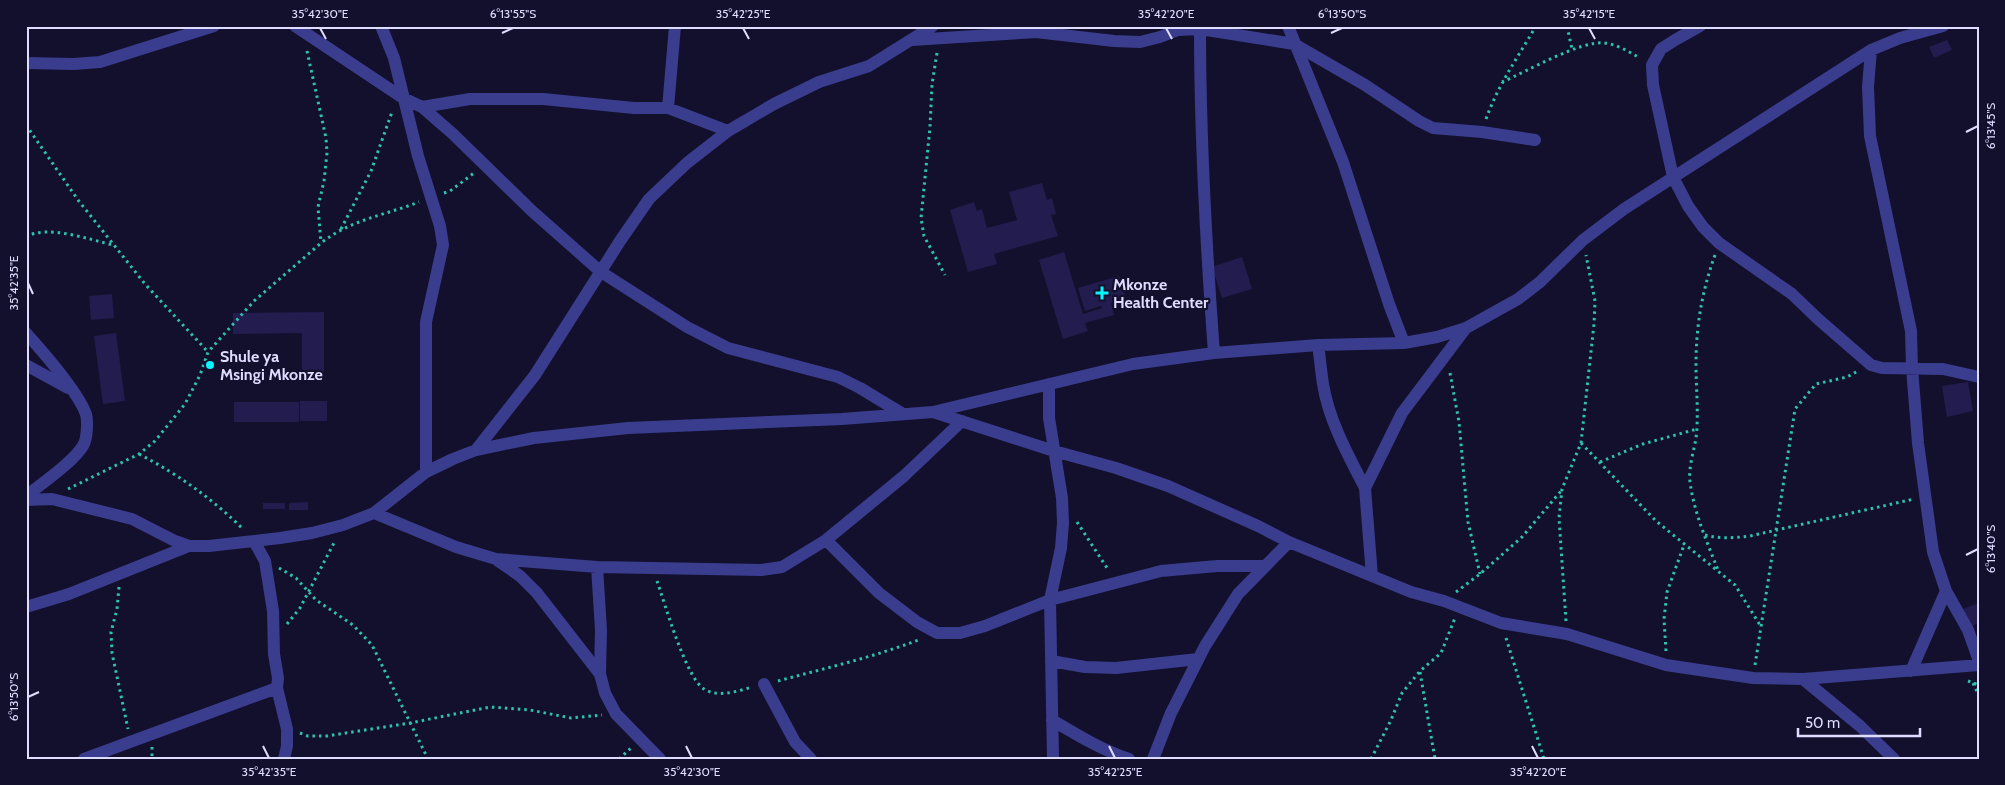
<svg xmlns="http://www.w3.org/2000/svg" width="2005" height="785" font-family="Cabin,sans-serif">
	<rect width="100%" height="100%" fill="#13102d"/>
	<path fill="#231c4e" d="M1947,40L1952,50L1934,58L1929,47Z
		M1042,183L1047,200L1052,198L1056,214L1051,215L1058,236L994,254L997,264L968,272L950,210L974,202L977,211L982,209L987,228L1017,220L1009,192Z
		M1064,252L1083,314L1102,308L1101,306L1085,311L1078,288L1119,276L1126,298L1111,303L1114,315L1085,323L1088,331L1063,339L1039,260Z
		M1242,257L1252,289L1222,298L1212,267Z
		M112,294L114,318L91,320L89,296Z
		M324,312V380H302V333L233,334V313Z
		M116,333L125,401L103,404L94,336Z
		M1968,382L1973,411L1947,417L1942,386Z
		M300,401H327V421H300Z
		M234,402H299V422H234Z
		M308,502V510H289V503Z
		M263,503H285V509H263Z
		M1979,603V623L1967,628L1960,610Z"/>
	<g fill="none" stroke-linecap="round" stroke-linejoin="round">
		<path stroke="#2cc3b1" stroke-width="3" stroke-dasharray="2.5 4" stroke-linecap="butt" d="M1567,26L1572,49
			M307,51L326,138L327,153L324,181L318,207L321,243
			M937,53L932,84L930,127L921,218L924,236L945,275
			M1502,82C1526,72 1581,40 1604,43C1617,44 1629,52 1640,58
			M1486,119C1498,85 1518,57 1536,26
			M26,125L78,200L145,284L208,352
			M444,193L450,191L474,173
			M341,229L371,171L392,112
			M26,237C47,224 91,240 113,245
			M1715,255C1702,291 1696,326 1696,364C1696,385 1698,405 1697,426C1697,445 1688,462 1690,482C1694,513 1707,542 1718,570
			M1450,373L1459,422L1468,522L1480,574
			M1581,443L1656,521L1735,585L1760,625
			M139,454C179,475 210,497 243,529
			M1600,462L1643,444L1697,429
			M68,489L139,454L155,441L185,404L200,375L208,352L254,301L321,243C350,220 385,215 419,202
			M1077,522L1109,571
			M1705,535C1720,539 1734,538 1750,536L1914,499
			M279,568L296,578L316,600L353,625L372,645L428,759
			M657,581C665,604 686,678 704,689C718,698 738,691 752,687
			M119,587L117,609L111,632L112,653L128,729
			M1456,592L1480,574L1522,537L1561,491
			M1566,621L1559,518L1562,489L1581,443L1594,324L1595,301L1586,255
			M287,624L300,608L335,541
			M1506,638L1544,759
			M1666,651L1664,619L1667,592L1684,545
			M1755,665L1795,409L1816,384L1847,377L1858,371
			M1420,672L1435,759
			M778,681C826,668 874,657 921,639
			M1968,681L1979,685
			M1973,683L1979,696
			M300,733L308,736H327L410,723L490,707L530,710L571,718L602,715
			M152,747V759
			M619,759L631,748
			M1371,759L1391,720L1402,693L1420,671L1441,653L1455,618"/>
		<path stroke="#3a3c8d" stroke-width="12" d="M295,26L403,98L422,107L453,134L532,211L601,272L687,327L728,348L838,377L860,388L903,414
			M381,26L394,58L418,156L440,226L443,245L426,322V472
			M1288,26L1343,162L1389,304L1404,343
			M1700,26L1675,40L1661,49L1652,65L1653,85L1673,177L1688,206L1703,227L1719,243L1792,294L1818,319L1871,365L1882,368L1943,369L1979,377
			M1200,29C1200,137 1206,245 1214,353
			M912,40L1036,32L1114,41L1140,42L1160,37L1178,30L1200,29L1294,44L1365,85L1419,121L1433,128L1482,132L1535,140
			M1871,50L1868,87L1870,136L1911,331L1912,368L1918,443L1933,552L1946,591L1968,630L1979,661
			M26,63L74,64L100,62L214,26
			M422,107L470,99H543L634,108H668L728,131
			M668,108L675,26
			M26,333C44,353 77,390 86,414C88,422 87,437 84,444C76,460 41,484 26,496
			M1318,345C1320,358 1321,371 1323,384C1329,421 1348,455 1365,488
			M26,365L68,388
			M1049,384V418L1062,498L1063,523L1061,548L1050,600L1053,759
			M933,412L1054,451L1116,468L1168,486L1258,526L1289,542L1411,592L1444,601L1501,623L1567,634L1666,665L1753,678L1803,679L1979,665
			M476,450L535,375L620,241L649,199L687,163L728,131L774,104L819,82L869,66L933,26
			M26,500L52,499L132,519L175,541L189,546H209L280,538L312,533L343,525L374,513L426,472L453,459L476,450L534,438L628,428L842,419L933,412L1133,364L1214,353L1318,345L1404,343L1437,337L1466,328L1518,299L1540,282L1583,240L1624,209L1871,50L1900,38L1943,26
			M374,513L456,547L496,559L597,567L761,570L782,567L826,540L904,476L962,421
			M826,540L879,593L917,622L937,633H960L985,626L1050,600L1161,571L1217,566H1265
			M254,541L265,561L273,611L274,654L278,678L277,688L287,729V746L284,759
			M497,560L520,576L537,593L600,674
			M597,567L601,630L600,674L605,693L616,714L660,759
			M1372,576L1365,488L1402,413L1466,328
			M26,607L69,594L189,546
			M1051,661L1085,667L1116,668L1198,659
			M1911,671L1946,591
			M1803,679L1860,726L1894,759
			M764,684L795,742L811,759
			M1052,720C1077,735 1102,750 1129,759
			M84,759L277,688
			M1153,759L1171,713L1205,646L1238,594L1289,542"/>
	</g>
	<path fill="none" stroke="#dedcff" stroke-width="2" d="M320,28L326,39M743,28L749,39M1166,28L1172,39M1589,28L1595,39M502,33L513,28M1331,33L1342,28M1966,132L1978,126M28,283L33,294M1966,555L1978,549M28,697L39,692M263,746L269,758M686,746L692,758M1109,746L1115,758M1532,746L1538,758"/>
	<g fill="#08f5ff" stroke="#13102d" stroke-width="2">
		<path d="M1099.5 285.5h5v5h5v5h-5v5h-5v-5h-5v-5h5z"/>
		<circle cx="210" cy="365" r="5"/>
	</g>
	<g text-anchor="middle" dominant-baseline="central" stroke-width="4.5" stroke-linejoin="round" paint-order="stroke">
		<g font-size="16" font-weight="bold" fill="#dedcff" stroke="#13102d" text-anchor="start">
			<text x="1113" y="284">Mkonze<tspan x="1113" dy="18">Health Center</tspan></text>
			<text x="220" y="356">Shule ya<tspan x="220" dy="18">Msingi Mkonze</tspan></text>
		</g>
	</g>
	<rect width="2005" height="785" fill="none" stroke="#13102d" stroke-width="55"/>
	<path d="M1798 728v8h122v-8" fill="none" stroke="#dedcff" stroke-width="2.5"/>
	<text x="1805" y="728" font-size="15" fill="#dedcff" stroke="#13102d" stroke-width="4" paint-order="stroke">50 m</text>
	<rect x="28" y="28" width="1950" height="730" fill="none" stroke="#dedcff" stroke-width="2"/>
	<g font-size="12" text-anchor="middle" fill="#dedcff">
		<text x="320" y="18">35°42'30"E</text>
		<text x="513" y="18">6°13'55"S</text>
		<text x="743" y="18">35°42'25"E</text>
		<text x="1166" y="18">35°42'20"E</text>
		<text x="1342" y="18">6°13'50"S</text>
		<text x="1589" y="18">35°42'15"E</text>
		<text transform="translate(1991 126) rotate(-90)" y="4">6°13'45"S</text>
		<text transform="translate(14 283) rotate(-90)" y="4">35°42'35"E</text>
		<text transform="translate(1991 549) rotate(-90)" y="4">6°13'40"S</text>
		<text transform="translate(14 697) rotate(-90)" y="4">6°13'50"S</text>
		<text x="269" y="776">35°42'35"E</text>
		<text x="692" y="776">35°42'30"E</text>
		<text x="1115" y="776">35°42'25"E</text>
		<text x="1538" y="776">35°42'20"E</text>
	</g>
</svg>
